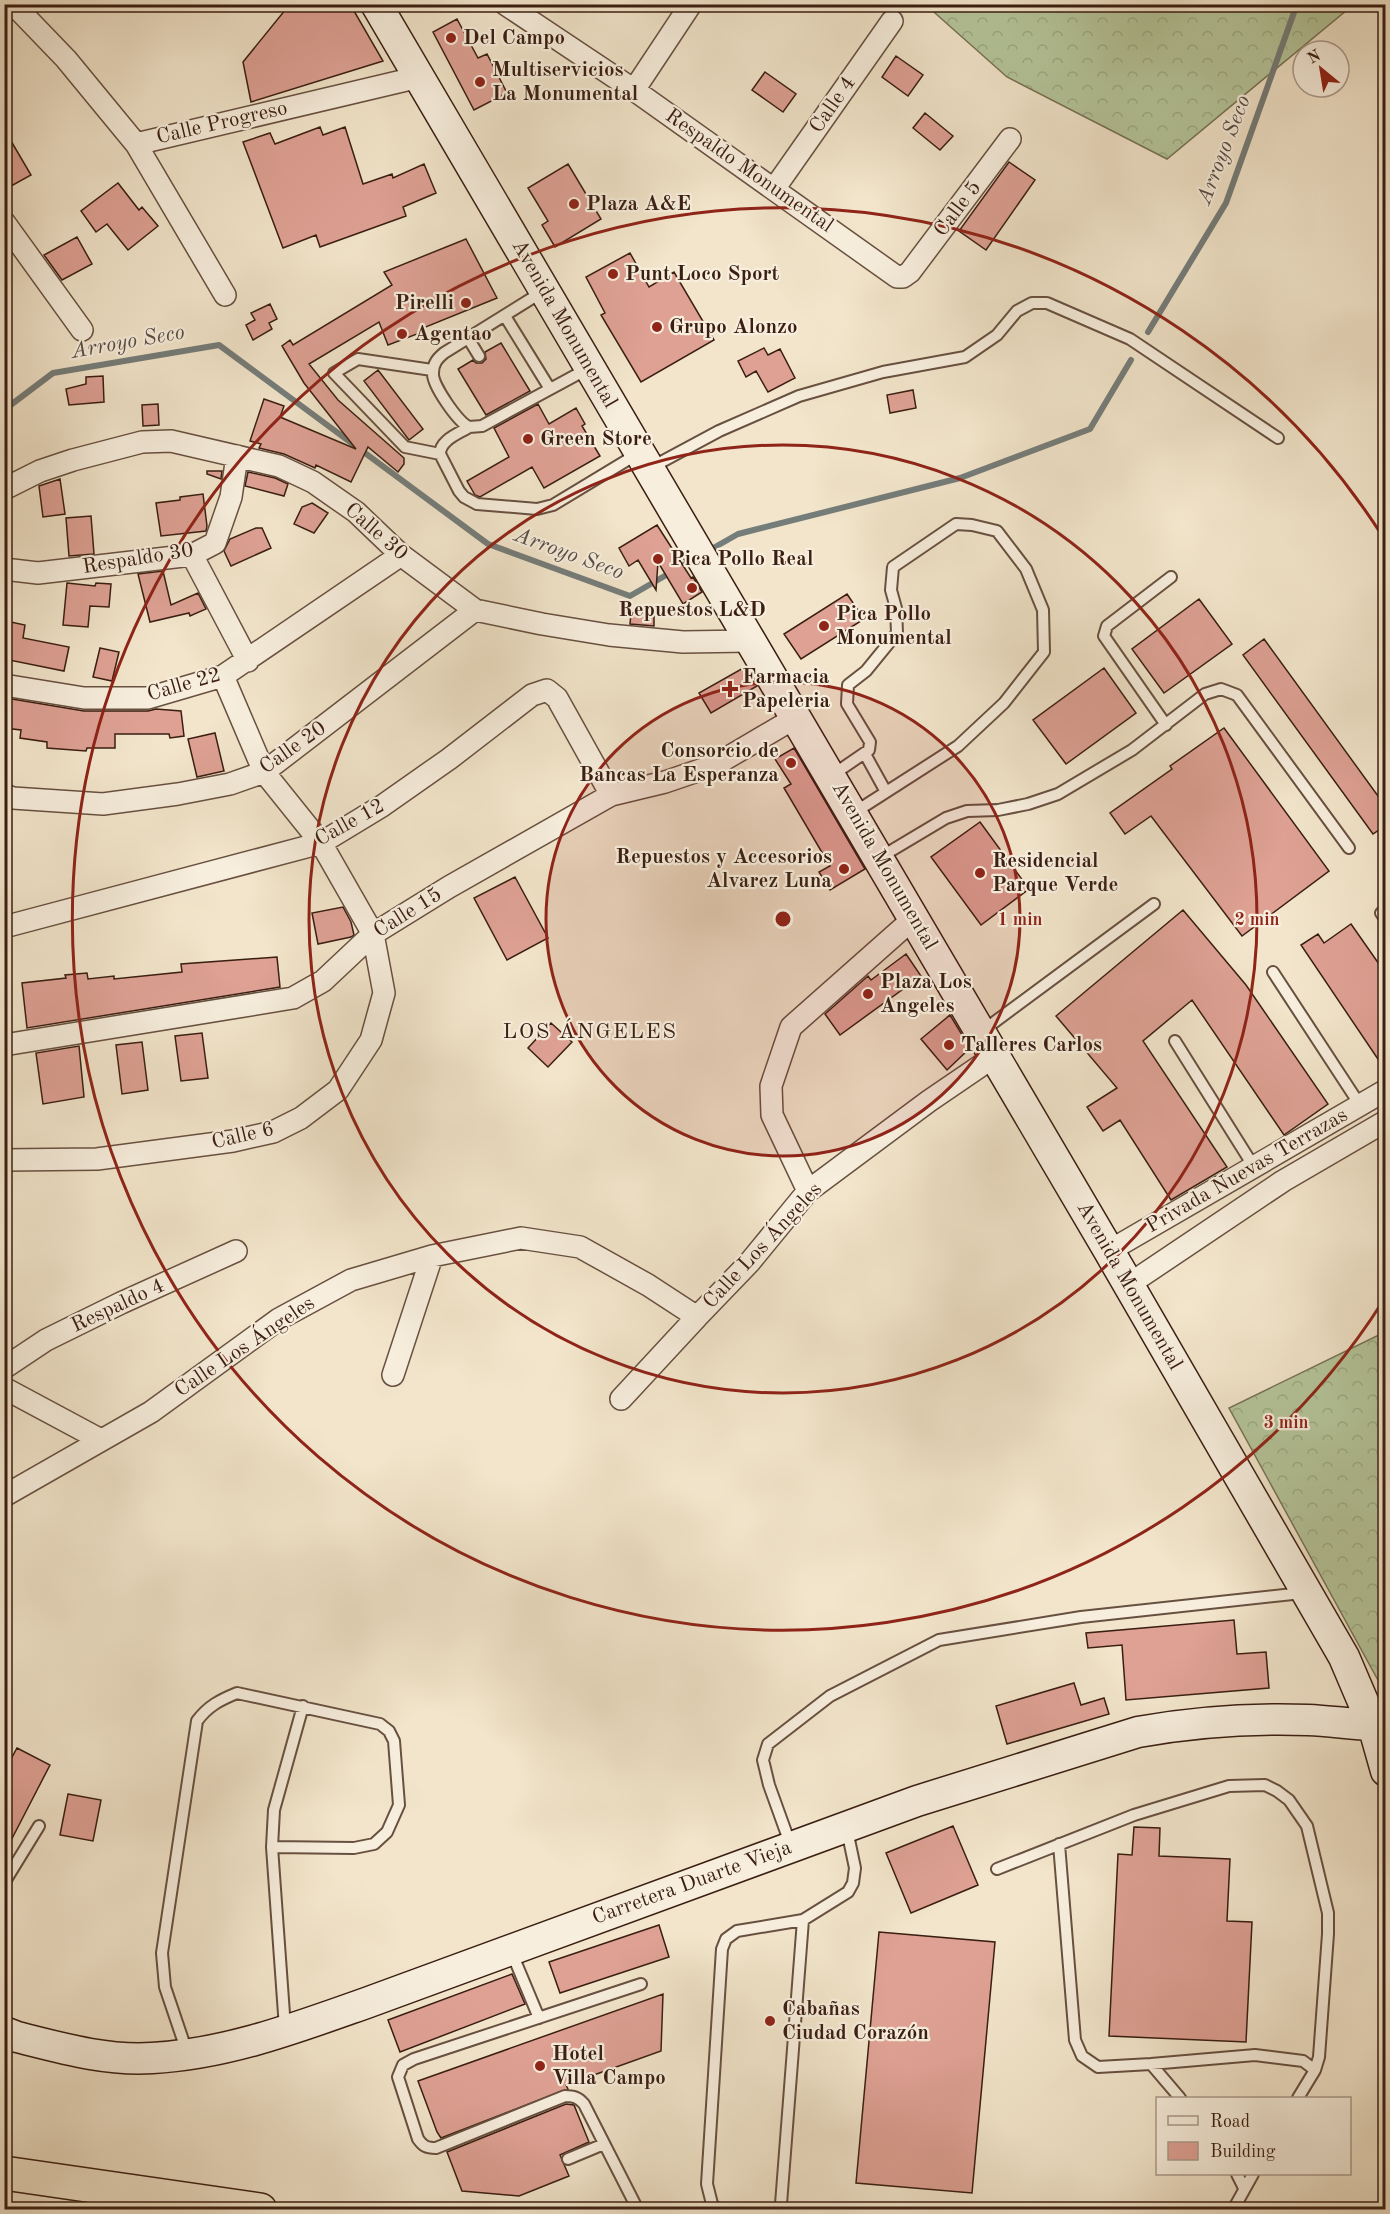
<svg xmlns="http://www.w3.org/2000/svg" width="1390" height="2214" font-family="'Old Standard TT',serif">
	<defs>
		<pattern id="forest-crowns" width="20" height="18" patternUnits="userSpaceOnUse" patternTransform="scale(1.5)"><rect width="20" height="18" fill="#b5c69b"/><path d="M2 6a3 3 0 1 1 6 0M12 15a3 3 0 1 1 6 0" fill="none" stroke="#9caa84"/></pattern>
	</defs>
	<rect width="100%" height="100%" fill="#f2e5cb"/>
	<filter id="stains"><feTurbulence type="fractalNoise" baseFrequency=".00333" numOctaves="4"/><feColorMatrix values="0 0 0 0 .2 0 0 0 0 .09 0 0 0 0 .02 0 0 0 .5 -.17"/></filter>
	<radialGradient id="worn" r=".72"><stop offset=".6" stop-color="#630" stop-opacity="0"/><stop offset="1" stop-color="#630" stop-opacity=".3"/></radialGradient>
	<path fill="url(#forest-crowns)" stroke="#787256" stroke-width="1.5" d="M926,5H1353L1167,159L1007,77Z
		M1385,1332V1693L1229,1408Z"/>
	<g fill="none" stroke-linecap="round" stroke-linejoin="round">
		<path stroke="#757d7a" stroke-width="6" d="M1148,332L1226,203L1297,4
			M4,410L53,373L219,345L488,544L630,596L694,559
			M708,551L738,534L960,478L1090,429L1131,360"/>
	</g>
	<path fill="#dea194" stroke="#3a1e12" stroke-width="1.5" d="M290,4H350L383,61L251,102L243,62Z
		M457,19L478,58L487,54L507,93L474,110L433,32Z
		M896,56L923,75L908,96L882,77Z
		M765,72L796,94L783,112L752,90Z
		M925,113L953,136L940,150L913,128Z
		M320,127L323,135L345,127L363,184L392,174L393,178L424,164L436,193L403,207L406,216L320,247L316,235L283,248L243,142L270,133L275,144Z
		M4,129L31,175L4,190Z
		M1009,162L1035,180L986,250L959,231Z
		M568,164L601,219L555,247L542,225L548,221L528,188Z
		M118,183L139,210L142,207L158,226L128,250L107,224L96,232L81,211Z
		M77,237L92,264L62,280L44,255Z
		M466,239L497,298L423,328L425,331L388,345L379,322L309,364L338,400L404,458V464L398,472L368,447L351,482L316,465L315,468L284,454L259,448L261,444L250,441L264,399L284,406L280,417L356,449L304,383L282,346L290,340L293,345L392,285L384,272Z
		M630,253L649,287L674,272L714,340L641,382L601,315L605,313L586,277Z
		M270,304L277,319L269,323L272,329L253,340L246,325L255,320L251,313Z
		M501,343L530,391L486,415L458,369L473,360L476,363H482L486,359L485,352Z
		M764,348L768,355L780,349L795,378L768,392L756,371L746,377L738,361Z
		M378,370L423,429L409,440L364,381Z
		M103,376L104,402L69,405L66,389L86,384V377Z
		M913,390L916,408L890,413L887,395Z
		M158,404L159,425L143,426L142,405Z
		M538,404L549,424L576,408L585,424L582,426L600,456L544,488L532,467L480,497L475,495L467,481L509,457L494,428Z
		M207,471H222L221,479L207,474Z
		M248,472L275,478L288,484L284,496L245,486Z
		M60,479L65,514L43,517L39,486Z
		M203,494L207,526L206,531L161,536L156,503L180,500V497Z
		M312,503L328,513L314,533L294,524L302,507Z
		M91,516L94,554L69,556L66,518Z
		M657,525L691,578L693,577L702,592L683,604L658,562L656,590L638,560L629,566L619,548Z
		M256,528H262L271,548L231,566L224,551L230,539Z
		M163,571L171,605L198,593L206,609L190,616L189,613L150,622L138,574Z
		M67,583L95,586L96,583L111,584L109,607L90,606L88,627L63,625Z
		M847,594L864,619L801,659L784,634Z
		M1199,599L1232,644L1164,693L1132,649Z
		M631,613L654,615V626L630,624Z
		M6,621L25,625L23,638L69,647L64,671L4,659Z
		M1264,639L1386,807V825L1373,834L1243,655Z
		M100,648L119,652L112,681L93,677Z
		M745,667L757,686L711,713L699,693Z
		M1104,668L1136,713L1066,764L1033,720Z
		M6,698L84,711H148L156,709L181,711L184,736L170,738L169,734H115V748H87L86,751L47,748V742L20,738L21,730L4,728Z
		M1224,728L1329,871L1242,936L1151,816L1125,834L1110,813L1172,769L1170,766Z
		M215,733L224,771L197,777L188,739Z
		M794,748L865,869L830,890L819,872L830,866L784,788L791,784L775,759Z
		M980,822L1029,889L981,925L931,857Z
		M515,877L548,938L507,960L474,898Z
		M343,907L351,922L354,935L351,937L318,944L312,913Z
		M1183,910L1246,985L1328,1104L1284,1135L1192,1000L1143,1041L1227,1167L1171,1200L1120,1120L1103,1131L1087,1107L1117,1088L1056,1016Z
		M1351,924L1386,974V1071L1301,945L1318,934L1324,943Z
		M906,954L921,976L840,1035L825,1014L868,976L871,980Z
		M277,957L280,987L27,1028L22,983L66,978L65,975L87,973L88,979L114,976V979L182,972L181,964Z
		M950,1015L970,1048L947,1070L921,1039Z
		M551,1023L572,1042L548,1067L528,1048Z
		M202,1033L208,1078L181,1081L175,1036Z
		M142,1042L148,1090L122,1094L116,1045Z
		M79,1046L84,1097L43,1104L36,1053Z
		M1234,1620L1237,1654L1266,1652L1269,1688L1126,1700L1122,1645L1088,1648L1086,1633Z
		M1074,1683L1081,1705L1104,1698L1109,1714L1007,1744L996,1706Z
		M17,1748L50,1765L4,1854V1772Z
		M68,1794L101,1800L93,1841L60,1835Z
		M953,1826L978,1885L911,1913L886,1853Z
		M1134,1827L1160,1828L1159,1856L1230,1859L1227,1921L1252,1922L1246,2042L1109,2036L1118,1854L1132,1855Z
		M659,1925L669,1957L560,1993L549,1962Z
		M879,1932L995,1942L972,2193L856,2183Z
		M512,1974L525,2004L400,2052L388,2020Z
		M663,1994L661,2051L566,2085L568,2089L441,2138L437,2132L418,2081Z
		M566,2104L574,2105L589,2142L560,2155L569,2176L519,2196L462,2191L447,2152Z"/>
	<g fill="none" stroke-linecap="round" stroke-linejoin="round">
		<g stroke="#685040" stroke-width="14">
			<path id="lane" d="M542,292L444,353C438,358 433,363 433,373C432,385 458,422 469,427L482,426L589,368
				M505,316L550,389
				M468,338L479,356
				M432,370L358,359L334,373L405,447L440,454
				M469,427C458,434 440,440 440,454L459,491L464,497L477,504L537,509L553,505L639,453
				M652,467L719,431L799,396L883,372L965,357L997,335L1017,311L1032,303H1047L1130,339L1278,438
				M1166,725L1104,636L1107,626L1171,577
				M865,754L886,792
				M831,776L869,750L870,742L847,704L848,685L866,671L897,633L896,608L891,590L893,567L956,524L972,525L997,531L1026,569L1043,610L1044,652L1004,703L958,746L855,812
				M879,858L946,818L967,811L998,810L1028,804L1058,794L1132,750L1205,694L1221,689L1237,695L1349,848
				M1381,913L1386,920
				M1273,972L1360,1105
				M981,1032L1154,904
				M1175,1041L1254,1167
				M1059,1844L1075,2040L1082,2056L1098,2067L1151,2064L1255,2055L1303,2061L1315,2070
				M791,1846L769,1785L763,1760L768,1744L830,1696L939,1640L1081,1617L1302,1593
				M997,1869L1134,1815L1229,1786L1265,1785L1277,1791L1289,1800L1307,1826L1328,1913V1934L1319,2057L1315,2070L1298,2098
				M4,1883L39,1826
				M511,1951L539,2018
				M285,2028L272,1847L274,1810L303,1706
				M187,2052L165,1987L162,1953L197,1721C208,1706 220,1700 237,1693L380,1724L389,1731L394,1741L399,1805L387,1832L374,1844L354,1848L272,1847
				M1151,2064L1180,2098
				M568,2159L604,2144
				M1237,2174L1244,2188
				M638,2210L584,2104C578,2097 573,2096 565,2096L436,2148C426,2148 423,2146 418,2139L398,2077L403,2065L414,2059L641,1984
				M718,2210L712,2204L707,2184L722,1949L726,1939L737,1931L803,1920L848,1892L853,1883L855,1868L847,1830
				M778,2210L781,2204L803,1920
				M1233,2210L1253,2174"/>
		</g>
		<g stroke="#685040" stroke-width="24">
			<path id="street" d="M13,4L66,59L136,144L225,295
				M505,4L634,90L897,277H903L910,272L1010,139
				M634,90L691,4
				M136,144L419,77
				M774,189L892,21
				M4,222L82,330
				M4,489L40,471L73,460L142,442L171,441L279,466L313,482L356,512L401,555L475,610L542,624L609,635L683,642L750,641
				M192,555L248,661
				M4,569L38,573L192,555L215,543L231,497L237,456
				M4,685L84,698H148L223,676L401,555
				M4,795L13,798L103,804L178,794L230,784L264,772L475,610
				M4,927L321,843L382,806L449,759L532,695L547,690L557,698L611,795
				M4,1045L293,998L323,981L373,934L449,887L611,795L665,782L715,765L795,718
				M4,1160L97,1159L233,1141L273,1132L301,1118L338,1090L371,1040L384,993L373,934L321,843L264,772L223,676
				M808,1191L772,1115L771,1086L791,1027L914,918
				M1109,1251L1386,1090
				M1128,1285L1283,1181L1386,1121
				M4,1368L46,1340L121,1303L236,1251
				M393,1375L432,1256
				M4,1388L101,1440
				M621,1399L697,1317
				M4,1496L151,1412L279,1319L351,1280L432,1256L521,1238L580,1247L648,1285L697,1317L749,1263L808,1191L929,1101L995,1056"/>
		</g>
		<g stroke="#3a1e12" stroke-width="33">
			<path id="secondary" d="M376,4L1109,1251L1344,1657L1373,1725L1386,1771
				M4,2032L17,2037C61,2048 106,2061 152,2058C228,2054 298,2027 369,2002L917,1801L1138,1732C1194,1722 1252,1718 1308,1720C1330,1721 1351,1724 1373,1725L1386,1730"/>
		</g>
		<g stroke="#3a1e12" stroke-width="36">
			<path id="highway" d="M4,2173L260,2210"/>
		</g>
		<use href="#lane" stroke="#f7eedd" stroke-width="10"/>
		<use href="#street" stroke="#f7eedd" stroke-width="21"/>
		<use href="#secondary" stroke="#f7eedd" stroke-width="30"/>
		<use href="#highway" stroke="#f2e5cb" stroke-width="33"/>
	</g>
	<circle cx="783" cy="919" r="237" fill="#8f2418" fill-opacity=".12"/>
	<g fill="none" stroke="#8f2418" stroke-width="3">
		<circle cx="783" cy="919" r="237"/>
		<circle cx="783" cy="919" r="474"/>
		<path d="M1383 1301A711 711 0 1 1 1383 537"/>
	</g>
	<g fill="#8f2418" stroke="#f7eedd" stroke-width="2">
		<circle cx="451" cy="38" r="6"/>
		<circle cx="480" cy="82" r="6"/>
		<circle cx="574" cy="204" r="6"/>
		<circle cx="613" cy="274" r="6"/>
		<circle cx="466" cy="303" r="6"/>
		<circle cx="657" cy="327" r="6"/>
		<circle cx="402" cy="334" r="6"/>
		<circle cx="528" cy="439" r="6"/>
		<circle cx="658" cy="559" r="6"/>
		<circle cx="692" cy="588" r="6"/>
		<circle cx="824" cy="626" r="6"/>
		<path d="M727 680h6v6h6v6h-6v6h-6v-6h-6v-6h6z"/>
		<circle cx="791" cy="763" r="6"/>
		<circle cx="844" cy="869" r="6"/>
		<circle cx="980" cy="873" r="6"/>
		<circle cx="868" cy="994" r="6"/>
		<circle cx="949" cy="1045" r="6"/>
		<circle cx="770" cy="2021" r="6"/>
		<circle cx="540" cy="2066" r="6"/>
	</g>
	<g text-anchor="middle" dominant-baseline="central" stroke-width="4.5" stroke-linejoin="round" paint-order="stroke">
		<g font-size="21" font-weight="bold" fill="#3a1e12" stroke="#f7eedd" text-anchor="start">
			<text x="463" y="38">Del Campo</text>
			<text x="492" y="70">Multiservicios<tspan x="492" dy="24">La Monumental</tspan></text>
			<text x="586" y="204">Plaza A&amp;E</text>
			<text x="625" y="274">Punt Loco Sport</text>
			<text x="454" y="303" text-anchor="end">Pirelli</text>
			<text x="669" y="327">Grupo Alonzo</text>
			<text x="414" y="334">Agentao</text>
			<text x="540" y="439">Green Store</text>
			<text x="670" y="559">Pica Pollo Real</text>
			<text x="692" y="610" text-anchor="middle">Repuestos L&amp;D</text>
			<text x="836" y="614">Pica Pollo<tspan x="836" dy="24">Monumental</tspan></text>
			<text x="742" y="677">Farmacia<tspan x="742" dy="24">Papeleria</tspan></text>
			<text x="779" y="751" text-anchor="end">Consorcio de<tspan x="779" dy="24">Bancas La Esperanza</tspan></text>
			<text x="832" y="857" text-anchor="end">Repuestos y Accesorios<tspan x="832" dy="24">Alvarez Luna</tspan></text>
			<text x="992" y="861">Residencial<tspan x="992" dy="24">Parque Verde</tspan></text>
			<text x="880" y="982">Plaza Los<tspan x="880" dy="24">Angeles</tspan></text>
			<text x="961" y="1045">Talleres Carlos</text>
			<text x="782" y="2009">Cabañas<tspan x="782" dy="24">Ciudad Corazón</tspan></text>
			<text x="552" y="2054">Hotel<tspan x="552" dy="24">Villa Campo</tspan></text>
		</g>
		<g font-size="21" fill="#3a1e12" stroke="#f7eedd">
			<text transform="translate(833 105) rotate(-55)">Calle 4</text>
			<text transform="translate(222 123) rotate(-13)">Calle Progreso</text>
			<text transform="translate(749 171) rotate(35)">Respaldo Monumental</text>
			<text transform="translate(958 209) rotate(-53)">Calle 5</text>
			<text transform="translate(564 324) rotate(60)">Avenida Monumental</text>
			<text transform="translate(376 532) rotate(41)">Calle 30</text>
			<text transform="translate(138 559) rotate(-9)">Respaldo 30</text>
			<text transform="translate(184 685) rotate(-16)">Calle 22</text>
			<text transform="translate(293 748) rotate(-35)">Calle 20</text>
			<text transform="translate(350 823) rotate(-29)">Calle 12</text>
			<text transform="translate(884 866) rotate(60)">Avenida Monumental</text>
			<text transform="translate(408 913) rotate(-32)">Calle 15</text>
			<text transform="translate(243 1136) rotate(-13)">Calle 6</text>
			<text transform="translate(1247 1171) rotate(-30)">Privada Nuevas Terrazas</text>
			<text transform="translate(763 1246) rotate(-47)">Calle Los Ángeles</text>
			<text transform="translate(1129 1286) rotate(60)">Avenida Monumental</text>
			<text transform="translate(118 1306) rotate(-25)">Respaldo 4</text>
			<text transform="translate(245 1347) rotate(-34)">Calle Los Ángeles</text>
			<text transform="translate(692 1883) rotate(-20)">Carretera Duarte Vieja</text>
		</g>
		<g font-size="22" font-style="italic" fill="#584e46" stroke="#f7eedd">
			<text transform="translate(1224 150) rotate(-69)">Arroyo Seco</text>
			<text transform="translate(128 342) rotate(-10)">Arroyo Seco</text>
			<text transform="translate(569 554) rotate(20)">Arroyo Seco</text>
		</g>
		<g font-size="22" letter-spacing="1.5" fill="#3a1e12" stroke="#f7eedd">
			<text x="590" y="1032">LOS ÁNGELES</text>
		</g>
	</g>
	<circle cx="783" cy="919" r="9" fill="#8f2418" stroke="#f7eedd" stroke-width="3"/>
	<g font-size="18" text-anchor="middle" font-weight="bold" fill="#8f2418" stroke="#f7eedd" stroke-width="4.5" stroke-linejoin="round" paint-order="stroke">
		<text x="1020" y="925">1 min</text>
		<text x="1257" y="925">2 min</text>
		<text x="1286" y="1428">3 min</text>
	</g>
	<rect width="1390" height="2214" fill="none" stroke="#f2e5cb" stroke-width="24"/>
	<rect x="6" y="6" width="1378" height="2202" fill="none" stroke="#3a1e12" stroke-width="3"/>
	<rect x="12" y="12" width="1366" height="2190" fill="none" stroke="#3a1e12" stroke-width="1.5"/>
	<rect x="1156" y="2097" width="195" height="78" fill="#f7eedd" stroke="#ab9b8c" stroke-width="1.5"/>
	<rect x="1168" y="2116" width="30" height="9" fill="#f7eedd" stroke="#ab9b8c" stroke-width="1.5"/>
	<text x="1210" y="2127" font-size="18" fill="#3a1e12">Road</text>
	<rect x="1168" y="2142" width="30" height="18" fill="#dea194" stroke="#ab9b8c" stroke-width="1.5"/>
	<text x="1210" y="2157" font-size="18" fill="#3a1e12">Building</text>
	<g transform="translate(1321 69) rotate(330)"><circle r="28" fill="#f7eedd" stroke="#ab9b8c" stroke-width="1.5"/>
	<path d="M0-4.5L10 22L0 15L-10 22Z" fill="#8f2418"/>
	<text y="-9" font-size="16" font-weight="bold" text-anchor="middle" fill="#3a1e12">N</text>
	</g>
	<rect width="100%" height="100%" filter="url(#stains)"/>
	<rect width="100%" height="100%" fill="url(#worn)"/>
</svg>
